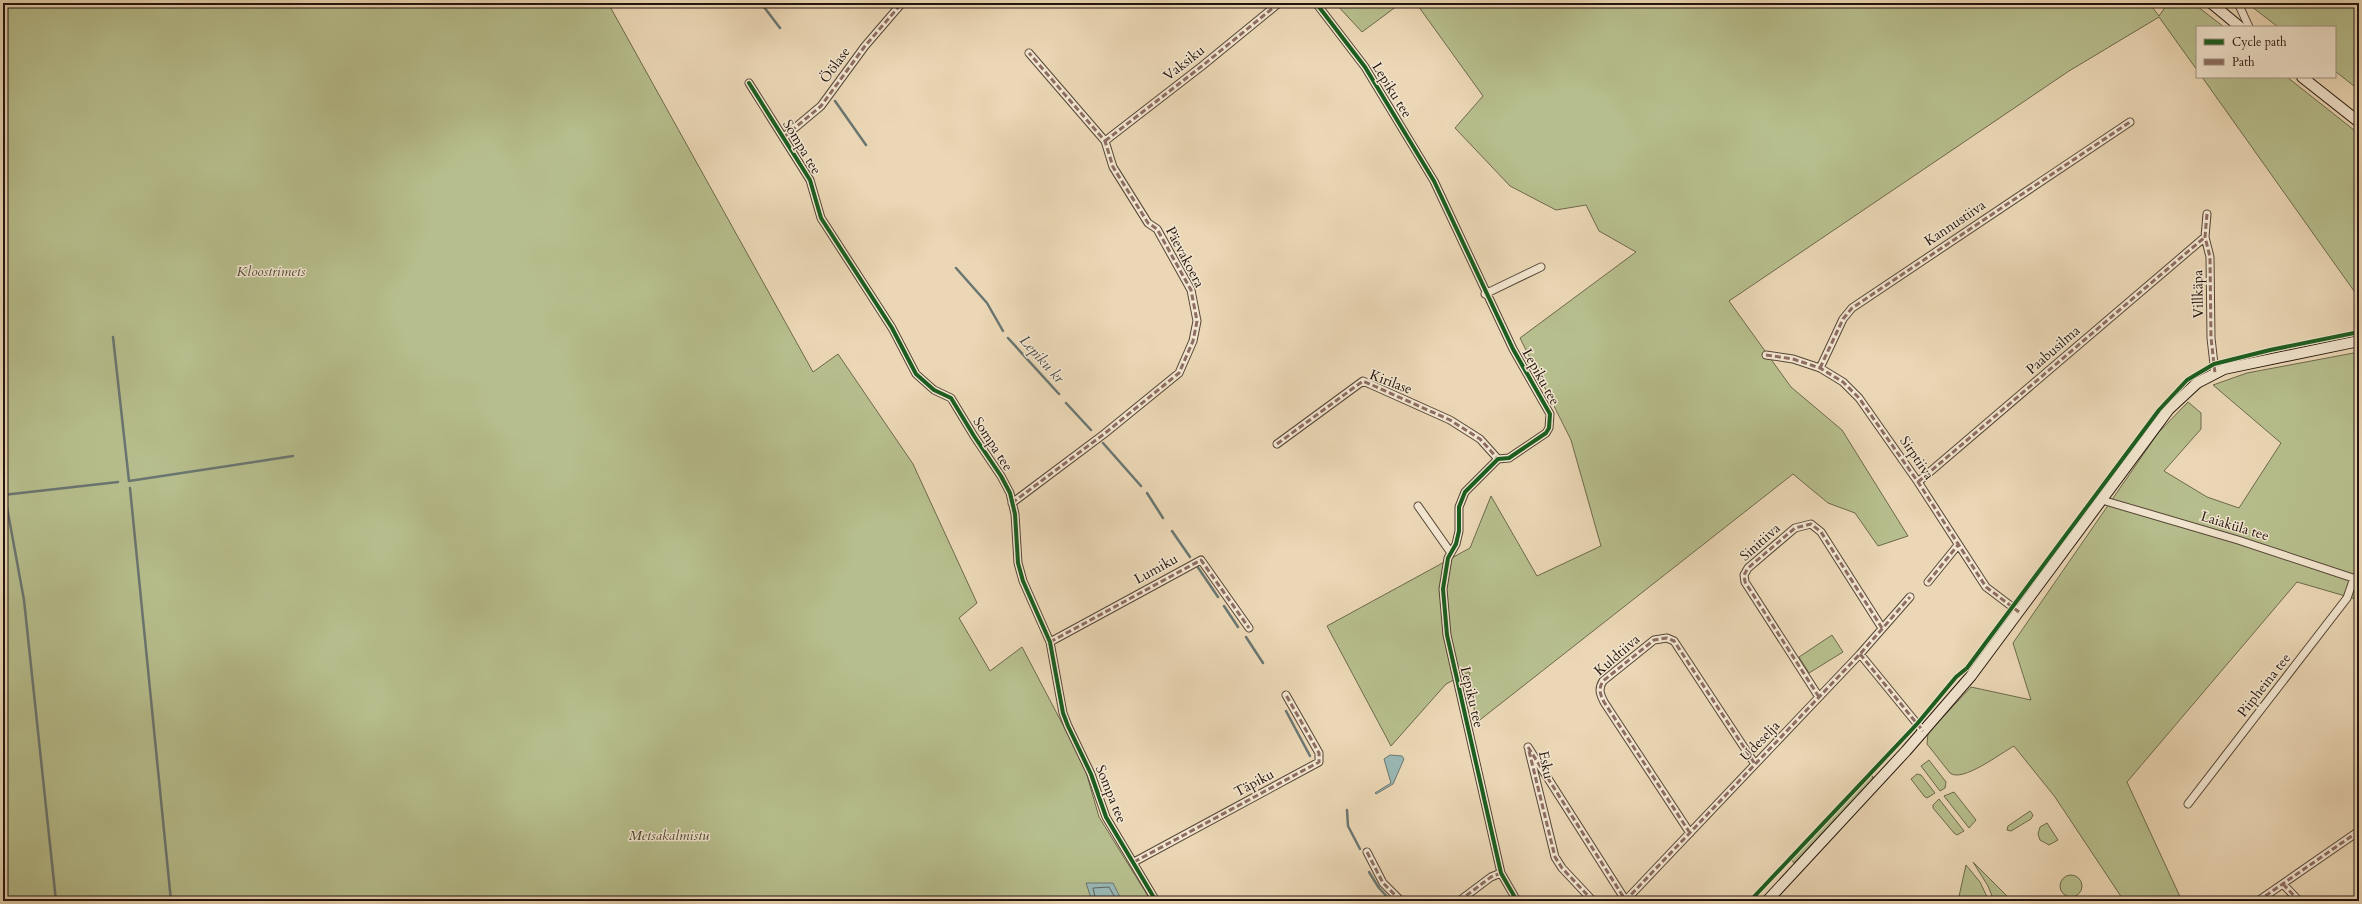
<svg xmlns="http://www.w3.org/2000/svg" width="2362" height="904" font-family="Cardo,serif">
	<rect width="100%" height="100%" fill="#ebd7b5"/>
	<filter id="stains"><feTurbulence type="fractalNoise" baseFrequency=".005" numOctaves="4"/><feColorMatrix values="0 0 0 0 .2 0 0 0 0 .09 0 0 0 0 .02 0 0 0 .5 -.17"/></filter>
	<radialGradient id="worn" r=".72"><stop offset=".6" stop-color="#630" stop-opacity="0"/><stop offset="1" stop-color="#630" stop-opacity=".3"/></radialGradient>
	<path fill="#b7be8d" stroke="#6d694c" d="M3,3H608L813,372L838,354L913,464L977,603L959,618L990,671L1022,647L1084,765L1099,817L1151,901H3Z
		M1335,3H1401L1362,32Z
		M1416,3H2149L2159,16L2168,3H2193L2224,27H2197V70L2159,17L2069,71L1729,301L1791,387L1842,430L1908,536L1878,546L1855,513L1828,503L1793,474L1476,723L1469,672L1446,684L1391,746L1327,626L1470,548L1491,496L1537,576L1601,546L1571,440L1520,338L1636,252L1599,231L1586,205L1556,210L1510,186L1455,128L1483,96Z
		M2247,3H2359V90L2335,71V27H2278Z
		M2202,77H2287L2359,134V298Z
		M2359,352V600L2297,582L2127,782L2182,901H2124L2055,797L2014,746C2001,753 1962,783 1950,773L1927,744L1928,733L1971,687L2031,700L2013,643L2158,433L2188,402L2201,413V429L2164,471L2207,497L2239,508L2281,443L2213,385L2247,373Z
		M1832,635L1843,652L1809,673L1799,657Z
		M1929,760L1946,782L1945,788L1940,791L1921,766Z
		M1917,774L1921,775L1935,793L1927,798L1924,796L1911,779Z
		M1873,776L1872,780L1800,857L1794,863L1791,858L1868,777Z
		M1954,792L1976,820L1969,828L1944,796Z
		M1939,799L1964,831L1957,835L1954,833L1933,808V805Z
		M2030,811L2033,815L2031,819L2011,831L2007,830L2008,826Z
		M2047,823L2058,840L2049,845L2040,840L2038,834L2040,827Z
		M1973,862L2012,901H1994L1988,886Z
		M1966,865L1980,882L1989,901H1958Z
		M2060 886a11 11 0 1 1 22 0a11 11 0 1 1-22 0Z"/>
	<path fill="#9ab8b5" stroke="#6a7671" d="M1390,755L1402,756L1404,759L1393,784L1376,794L1375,793L1391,783L1384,759Z
		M1086,883H1113L1122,901H1092Z"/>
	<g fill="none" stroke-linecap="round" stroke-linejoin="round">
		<path stroke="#5e6660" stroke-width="1" d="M1096,901L1093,888L1109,887L1117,901"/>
		<path stroke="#6a7671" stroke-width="2.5" d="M761,3L780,28
			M835,101L866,145
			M956,268L987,303L1003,331
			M113,337L129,481L293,456
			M1008,338L1059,394
			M1066,403L1091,430
			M1103,443L1141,486
			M3,483L4,495
			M130,488L171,901
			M1147,493L1163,518
			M3,495L118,482
			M6,502L24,600L56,901
			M1172,531L1190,557
			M1197,566L1218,597
			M1224,606L1238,627
			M1246,637L1263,663
			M1286,711L1310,756
			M1347,810L1348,826L1360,849
			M1369,872L1379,888L1391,901"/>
		<g stroke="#554536" stroke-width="9">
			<path id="street" d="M1316,3L1365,67L1434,181L1513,349L1550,414L1549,428L1546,433L1509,458L1498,459L1465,492L1459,507V531L1456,544L1448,558L1443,589L1447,635L1501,873L1517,901
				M2238,3L2249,27
				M749,83L810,180L821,218L892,328L916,374L934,390L951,398L974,436L1001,476L1010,493L1015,514L1018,563L1023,581L1050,642L1063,713L1068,726L1091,774L1106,817L1156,901
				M784,137L821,106L865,46L902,3
				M1105,141L1202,66L1279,3
				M2207,214L2205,237L2210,257L2211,338L2215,373
				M1485,294L1541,267
				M1766,355L1793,359L1820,368L1843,382L1859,398L1918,482L1986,587L2019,612
				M1820,368L1843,319L1852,308L2130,122
				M1277,444L1363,381L1450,420L1480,439L1498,459
				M1918,482L2205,237
				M2102,500L2238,540L2359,580
				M1012,503L1104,434L1179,373L1193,341L1197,321L1191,290L1157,229L1148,223L1113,167L1105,141L1029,53
				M1418,506L1451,553
				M1928,582L1958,545
				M1050,642L1201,560L1249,628
				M1860,654L1923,731
				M1819,697L1745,582L1744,575L1748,568L1795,528L1811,524L1821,532L1882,628
				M1528,747L1626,901
				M1529,751L1555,857L1562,868L1593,901
				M2188,804L2347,598L2354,578
				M1690,833L1604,702C1600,694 1598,689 1603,681L1654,640L1667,638L1674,641L1755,764
				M1367,852L1383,883L1401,901
				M1134,862L1319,762V753L1286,695
				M2283,884L2299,901
				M1459,901L1491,877L1501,873
				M1625,901L1860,654L1910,597
				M2258,901L2359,831"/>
		</g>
		<g stroke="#23140c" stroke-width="12">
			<path id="secondary" d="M2211,3L2240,27
				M2302,77L2359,122
				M1767,901L1906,751L1971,676L2169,409L2197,383L2224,369L2359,341"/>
		</g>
		<use href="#street" stroke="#f2e5cf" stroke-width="7"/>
		<use href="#secondary" stroke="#f2e5cf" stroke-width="10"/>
		<path stroke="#8d6e63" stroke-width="3" stroke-dasharray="6 3" stroke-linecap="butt" d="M784,137L821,106L865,46L902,3
			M1105,141L1202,66L1279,3
			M2207,214L2205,237L2210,257L2211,338L2215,373
			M1766,355L1793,359L1820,368L1843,382L1859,398L1918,482L1986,587L2019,612
			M1820,368L1843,319L1852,308L2130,122
			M1277,444L1363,381L1450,420L1480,439L1498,459
			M1918,482L2205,237
			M1012,503L1104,434L1179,373L1193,341L1197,321L1191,290L1157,229L1148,223L1113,167L1105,141L1029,53
			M1928,582L1958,545
			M1050,642L1201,560L1249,628
			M1860,654L1923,731
			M1819,697L1745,582L1744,575L1748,568L1795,528L1811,524L1821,532L1882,628
			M1528,747L1626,901
			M1529,751L1555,857L1562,868L1593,901
			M1690,833L1604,702C1600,694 1598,689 1603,681L1654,640L1667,638L1674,641L1755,764
			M1367,852L1383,883L1401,901
			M1134,862L1319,762V753L1286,695
			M2283,884L2299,901
			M1459,901L1491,877L1501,873
			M1625,901L1860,654L1910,597
			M2258,901L2359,831"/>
		<g stroke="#f2e5cf" stroke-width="6">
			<path id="cycleway" d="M1316,3L1365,67L1434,181L1513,349L1550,414L1549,428L1546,433L1509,458L1498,459L1465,492L1459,507V531L1456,544L1448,558L1443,589L1447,635L1501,873L1517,901
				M749,83L810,180L821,218L892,328L916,374L934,390L951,398L974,436L1001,476L1010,493L1015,514L1018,563L1023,581L1050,642L1063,713L1068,726L1091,774L1106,817L1156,901
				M1750,901L1917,724L1956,677L1967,668L2159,410L2187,380L2214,364L2270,350L2359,332"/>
		</g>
		<use href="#cycleway" stroke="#1b5e20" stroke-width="4"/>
	</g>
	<g text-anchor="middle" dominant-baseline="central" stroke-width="3" stroke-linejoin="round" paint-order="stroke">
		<g font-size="14" fill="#23140c" stroke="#f2e5cf">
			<text transform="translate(1184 63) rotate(-38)">Vaksiku</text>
			<text transform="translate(835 65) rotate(-54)">Öölase</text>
			<text transform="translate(1392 90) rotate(58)">Lepiku tee</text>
			<text transform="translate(802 147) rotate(59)">Sompa tee</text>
			<text transform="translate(1955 223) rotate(-34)">Kannustiiva</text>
			<text transform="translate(1185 257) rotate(62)">Päevakoera</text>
			<text transform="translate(2198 294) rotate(-91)">Villkäpa</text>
			<text transform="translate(2053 350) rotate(-41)">Paabusilma</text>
			<text transform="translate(1541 377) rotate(61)">Lepiku tee</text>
			<text transform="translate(1391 382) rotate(21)">Kirilase</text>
			<text transform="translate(993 444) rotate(57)">Sompa tee</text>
			<text transform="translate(1917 458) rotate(56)">Sirptiiva</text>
			<text transform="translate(2235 526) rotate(17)">Laiaküla tee</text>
			<text transform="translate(1760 542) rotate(-42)">Sinitiiva</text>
			<text transform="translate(1156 569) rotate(-29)">Lumiku</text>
			<text transform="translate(1617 655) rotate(-41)">Kuldtiiva</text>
			<text transform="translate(2264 685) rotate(-52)">Piipheina tee</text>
			<text transform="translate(1472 697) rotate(77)">Lepiku tee</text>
			<text transform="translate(1760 741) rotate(-46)">Udeselja</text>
			<text transform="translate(1546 765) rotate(78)">Esku</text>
			<text transform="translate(1254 783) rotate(-28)">Täpiku</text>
			<text transform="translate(1111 794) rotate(68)">Sompa tee</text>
		</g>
		<g font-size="14" font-style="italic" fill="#4f4733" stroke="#f2e5cf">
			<text x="271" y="271">Kloostrimets</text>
			<text x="669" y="835">Metsakalmistu</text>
		</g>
		<g font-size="15" font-style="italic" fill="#4d4d47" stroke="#f2e5cf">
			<text transform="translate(1042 359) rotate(48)">Lepiku kr</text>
		</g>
	</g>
	<rect width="2362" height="904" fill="none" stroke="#ebd7b5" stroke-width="16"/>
	<rect x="4" y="4" width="2354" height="896" fill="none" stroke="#23140c" stroke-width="2"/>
	<rect x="8" y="8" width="2346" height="888" fill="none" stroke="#23140c"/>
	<rect x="2196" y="26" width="140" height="52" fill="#f2e5cf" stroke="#9f9181"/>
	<rect x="2204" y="39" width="20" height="6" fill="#1b5e20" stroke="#9f9181"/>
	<text x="2232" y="46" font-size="12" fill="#23140c">Cycle path</text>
	<rect x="2204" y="59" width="20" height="6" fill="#8d6e63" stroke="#9f9181"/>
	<text x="2232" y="66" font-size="12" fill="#23140c">Path</text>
	<rect width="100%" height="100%" filter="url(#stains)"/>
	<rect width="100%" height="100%" fill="url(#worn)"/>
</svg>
